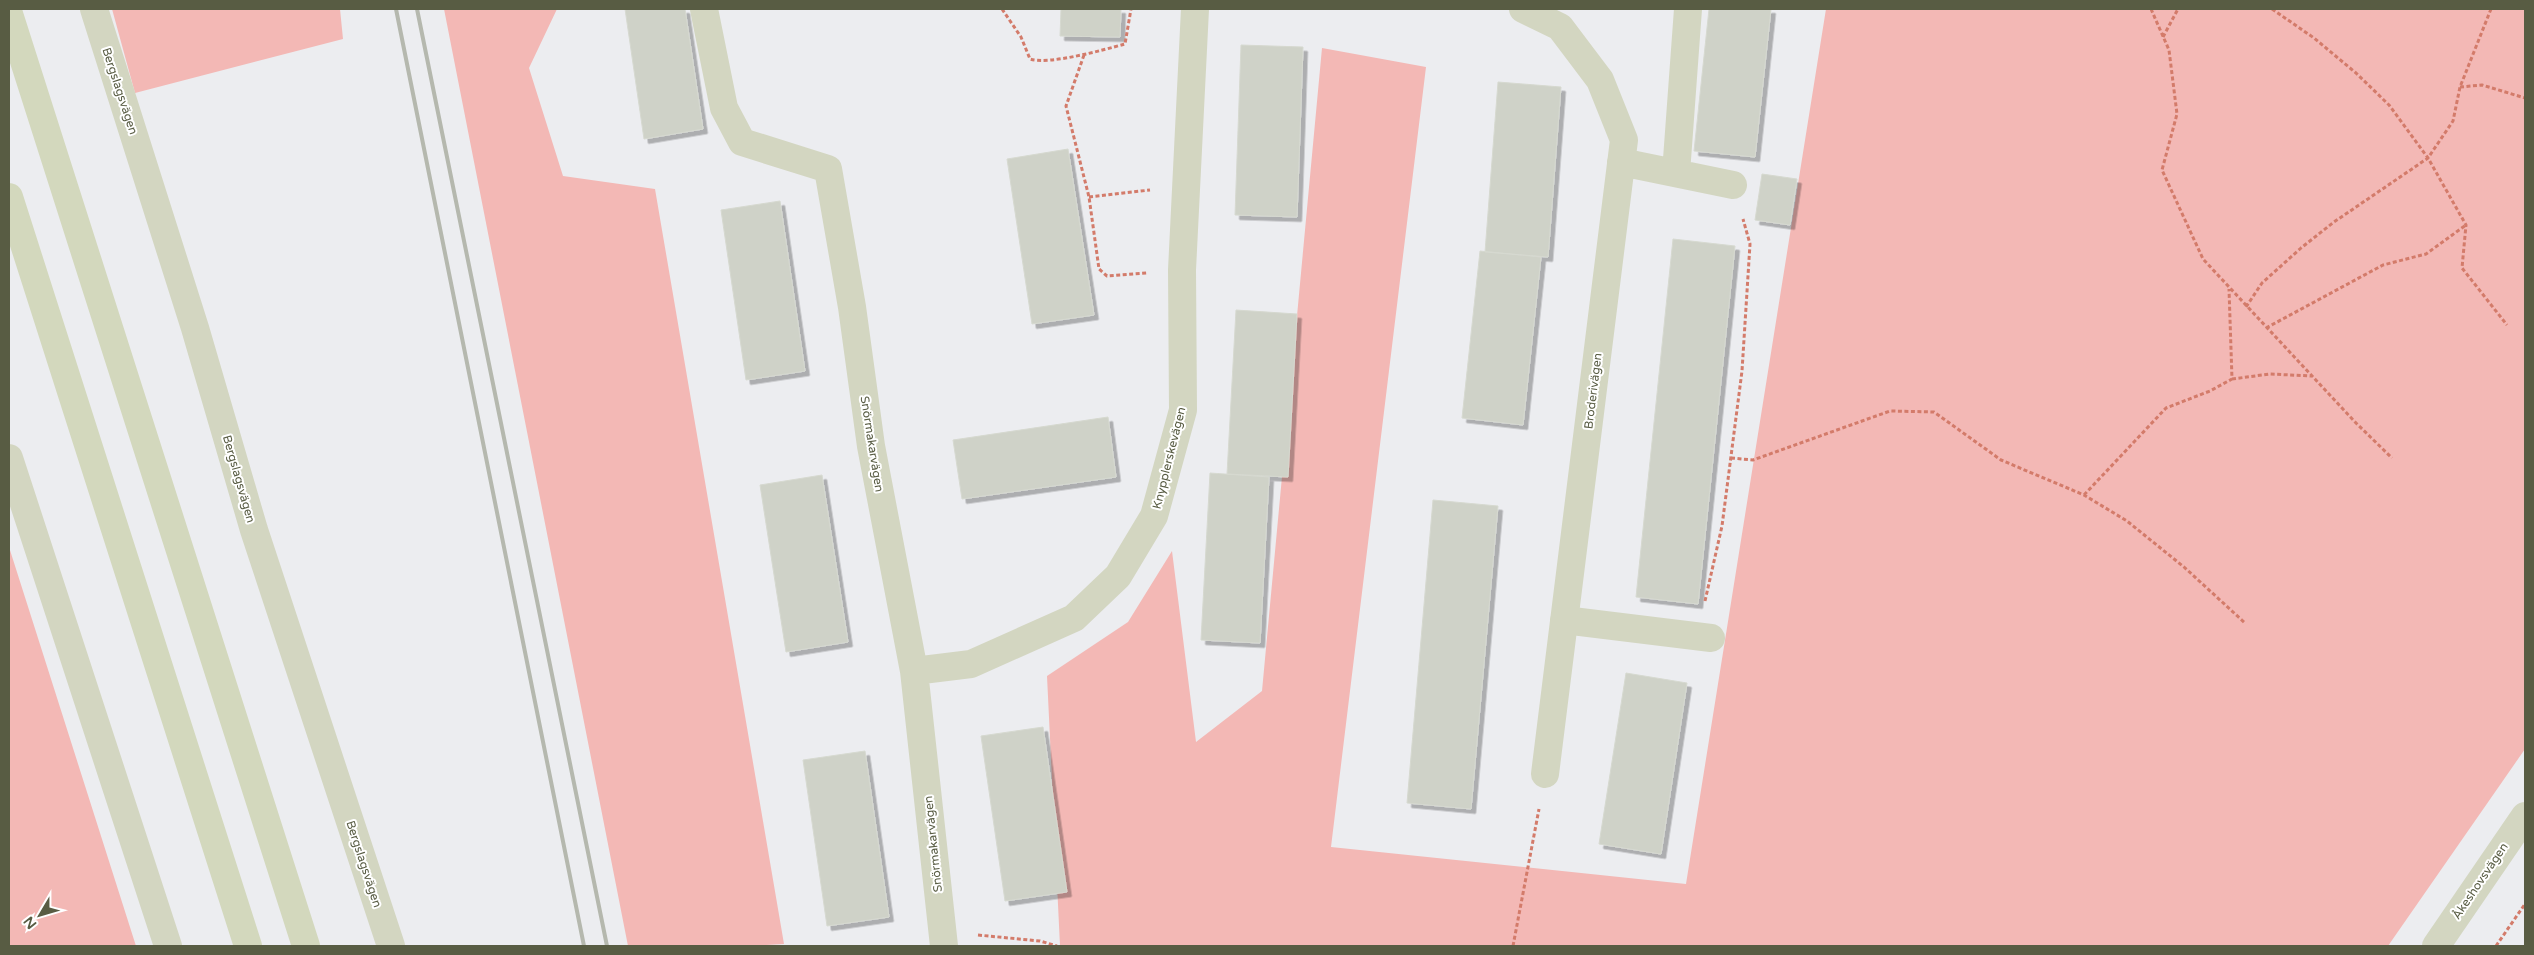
<svg xmlns="http://www.w3.org/2000/svg" width="2534" height="955" font-family="'Varela Round',sans-serif">
	<defs>
		<filter id="shadow"><feDropShadow dx="4.5" dy="4.5" stdDeviation="0" flood-color="#0004"/></filter>
	</defs>
	<rect width="100%" height="100%" fill="#ecedf0"/>
	<path fill="#f3b8b5" d="M112,9H340L343,39L135,93Z
		M444,9H557L529,68L563,176L655,189L784,944L751,946H628Z
		M1826,9H2525V749L2388,946H1060L1047,676L1128,622L1172,551L1196,742L1262,691L1322,48L1426,67L1331,847L1686,884Z
		M9,547L136,946H9Z"/>
	<path fill="#cfd2c8" stroke="#d6d9d0" filter="url(#shadow)" d="M625,9H685L703,129L644,139Z
		M1061,9H1121L1120,37L1060,36Z
		M1709,9H1771L1755,157L1694,151Z
		M1241,45L1303,47L1297,217L1235,215Z
		M1498,82L1561,87L1548,257L1485,252Z
		M1068,149L1094,315L1032,324L1007,159Z
		M1762,174L1797,179L1790,225L1755,220Z
		M780,201L805,371L746,380L721,210Z
		M1673,239L1735,246L1698,604L1636,597Z
		M1480,251L1541,257L1523,425L1462,418Z
		M1236,310L1297,314L1288,477L1227,474Z
		M1108,417L1116,477L962,499L953,440Z
		M1210,473L1269,477L1260,643L1201,640Z
		M822,475L848,642L786,652L760,485Z
		M1433,500L1498,506L1471,809L1407,803Z
		M1626,673L1687,683L1661,854L1599,844Z
		M1043,727L1067,892L1005,901L981,736Z
		M865,751L889,917L827,926L803,760Z"/>
	<g fill="none" stroke-linecap="round" stroke-linejoin="round">
		<path stroke="#d37b6a" stroke-width="3" stroke-dasharray="4 2.5" stroke-linecap="butt" d="M1002,9L1021,37L1030,59C1050,65 1103,50 1125,44L1131,9
			M2151,9L2169,50L2177,114L2162,170L2203,259L2356,423L2392,458
			M2272,9L2314,38L2356,73L2389,105L2428,158L2466,225L2462,268L2507,325
			M2163,37L2178,9
			M1084,55L1066,106L1089,197L1099,269L1107,276L1147,273
			M2460,87L2482,85L2525,98
			M1089,197L1150,190
			M2246,307L2262,283L2301,248L2334,222L2428,158L2453,121L2460,87L2491,9
			M2266,328L2383,265L2426,254L2466,225
			M2232,379L2270,374L2311,376
			M1731,458L1753,460L1890,411L1934,412L2001,460L2084,495L2127,521L2184,567L2245,623
			M2084,495L2166,408L2210,391L2232,379L2229,289
			M1705,601L1722,526L1742,371L1750,244L1743,219
			M978,935L1040,941L1057,946
			M1513,946L1539,809
			M2496,946L2525,904"/>
		<path stroke="#d3d6c1" stroke-width="28" d="M94,9L195,328L254,530L391,946
			M704,9L724,108L742,142L828,169L852,307L871,446L914,671L944,946
			M1523,9L1560,27L1600,80L1624,140L1545,774
			M1621,162L1733,185
			M1676,173L1688,9
			M9,458L168,946
			M1564,620L1711,638
			M914,671L971,664L1074,618L1118,576L1154,516L1183,410L1182,270L1195,9
			M2436,946L2525,816"/>
		<path stroke="#d3d8bd" stroke-width="28" d="M9,14L306,946
			M9,197L248,946"/>
		<path stroke="#b5b8ae" stroke-width="4" d="M396,9L584,946
			M417,9L607,946"/>
	</g>
	<g text-anchor="middle" dominant-baseline="central" stroke-width="4" stroke-linejoin="round" paint-order="stroke">
		<g font-size="12" fill="#585c43" stroke="#fff">
			<text transform="translate(120 91) rotate(72)">Bergslagsvägen</text>
			<text transform="translate(1593 391) rotate(-83)">Broderivägen</text>
			<text transform="translate(872 444) rotate(81)">Snörmakarvägen</text>
			<text transform="translate(1169 458) rotate(-76)">Knypplerskevägen</text>
			<text transform="translate(239 479) rotate(74)">Bergslagsvägen</text>
			<text transform="translate(933 844) rotate(-96)">Snörmakarvägen</text>
			<text transform="translate(364 864) rotate(72)">Bergslagsvägen</text>
			<text transform="translate(2480 881) rotate(-56)">Åkeshovsvägen</text>
		</g>
	</g>
	<rect width="2534" height="955" fill="none" stroke="#585c43" stroke-width="20"/>
	<g transform="translate(40 915) rotate(232)" stroke="#ffffff" stroke-width="4" paint-order="stroke">
	<path d="M0-4L9 19L0 12L-9 19Z" fill="#585c43"/>
	<text y="-8" font-size="14" font-weight="bold" text-anchor="middle" fill="#585c43">N</text>
	</g>
</svg>
